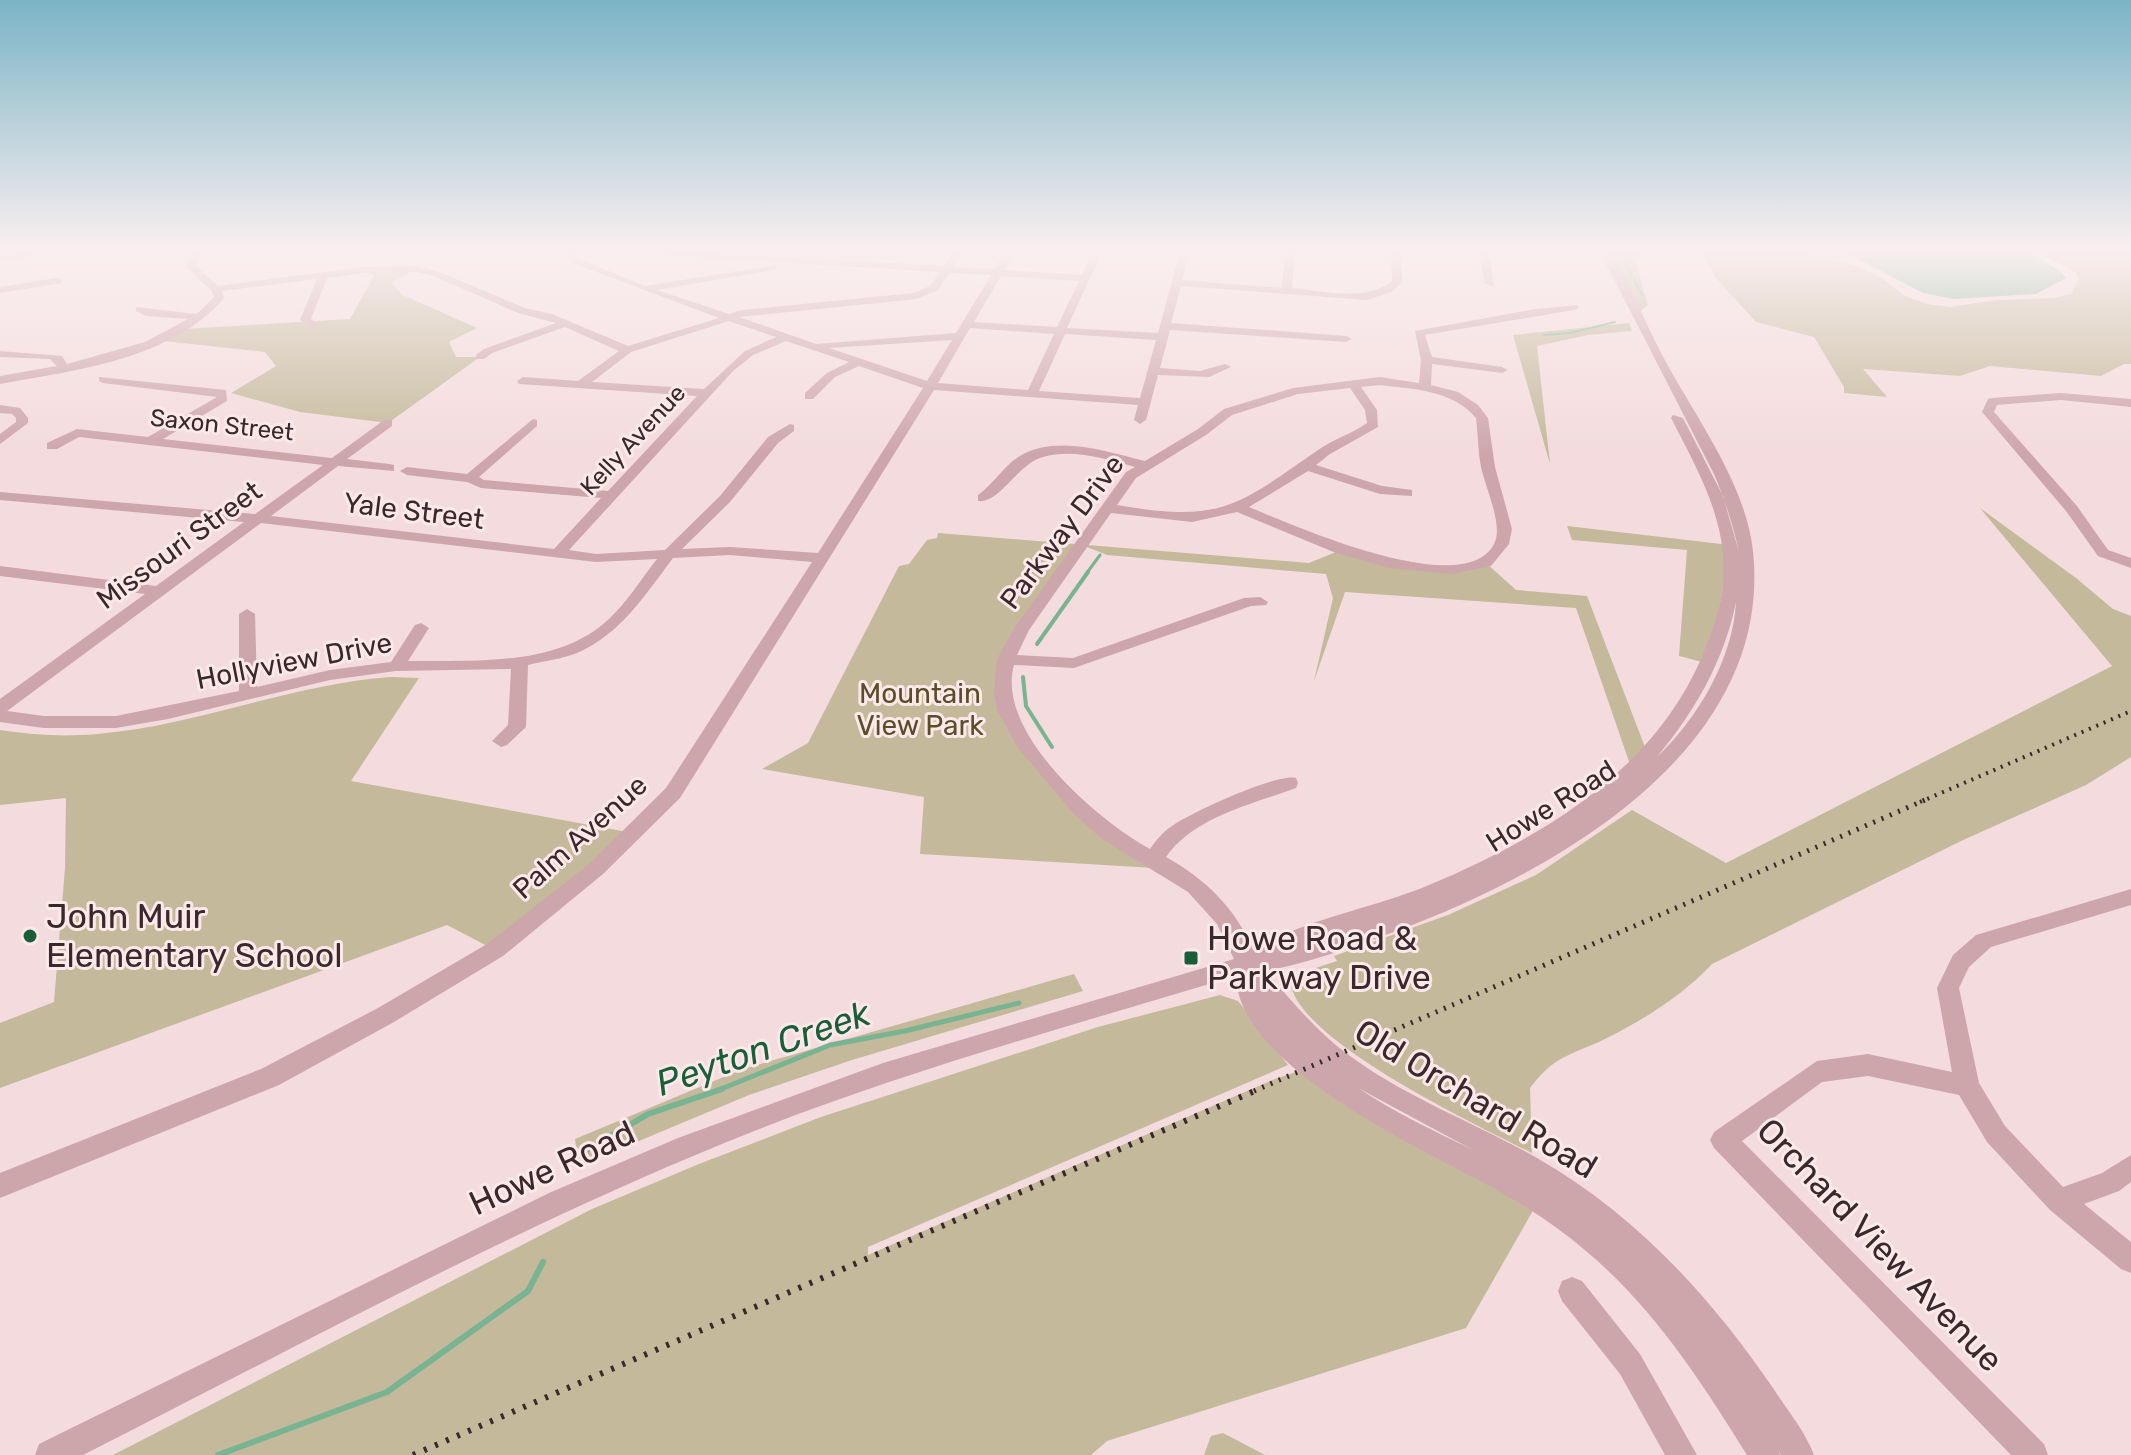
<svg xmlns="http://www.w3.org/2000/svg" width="2131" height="1455" viewBox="0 0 2131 1455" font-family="Rubik,sans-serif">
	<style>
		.green { fill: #c4b99a }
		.water { fill: #78b492 }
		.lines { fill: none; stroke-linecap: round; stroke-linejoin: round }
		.stream-far4 { stroke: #78b492; stroke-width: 2 }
		.stream-far3 { stroke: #78b492; stroke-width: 3 }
		.stream-far2 { stroke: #78b492; stroke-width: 4 }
		.stream-far1 { stroke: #78b492; stroke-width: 5 }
		.stream { stroke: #78b492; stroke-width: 6 }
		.minor { fill: #cda6ac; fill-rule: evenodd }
		.rail-far2 { stroke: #39282c; stroke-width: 4; stroke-dasharray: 2 6; stroke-linecap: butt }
		.rail-far1 { stroke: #39282c; stroke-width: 5; stroke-dasharray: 2 7; stroke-linecap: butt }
		.rail { stroke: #39282c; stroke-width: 6; stroke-dasharray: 3 9; stroke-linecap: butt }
		.poi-dot { fill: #195e39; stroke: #fbe8e9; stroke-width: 3 }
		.labels { text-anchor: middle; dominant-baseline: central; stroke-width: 6; stroke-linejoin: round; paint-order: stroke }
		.far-street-label { font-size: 24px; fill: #39282c; stroke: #fbe8e9 }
		.street-label { font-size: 28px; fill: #39282c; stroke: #fbe8e9 }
		.park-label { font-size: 28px; fill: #594e29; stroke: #fbe8e9 }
		.near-poi-label { font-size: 34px; fill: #39282c; stroke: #fbe8e9; text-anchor: start }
		.near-street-label { font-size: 34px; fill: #39282c; stroke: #fbe8e9 }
		.near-water-label { font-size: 36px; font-style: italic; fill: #195e39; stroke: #fbe8e9 }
	</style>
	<rect width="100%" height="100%" fill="#f4dbdd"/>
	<path class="green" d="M1605 252H1639L1636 263 1648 305 1638 313Z
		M1700 252H1801L1857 266 1880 277 1905 296 1928 304 1950 307 1996 300 2054 298 2071 294 2079 279 2075 272 2039 252H2131V364H2124L2101 376 1990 366 1960 376 1863 369 1887 397 1844 393V387L1814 337 1756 322 1717 279Z
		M415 269 391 283 403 295 477 328 449 342 456 357H480L388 423 300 412 231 393 276 366 265 352 155 340 183 329 350 319 374 276 365 270Z
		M1629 323 1632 331 1588 335 1537 346 1550 464 1513 335Z
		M1980 508 2076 578 2113 609 2131 616V757L2086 785 1961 841 1712 964C1684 994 1648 1017 1611 1036 1575 1055 1557 1052 1530 1088L1532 1153C1481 1127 1295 1040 1290 981L1297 974 1337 961 1334 956 1448 915 1536 875 1632 810 1726 863 2112 666Z
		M1567 526 1730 545 1710 664 1679 656 1687 550 1572 540Z
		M938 533 1309 563 1341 550 1452 569 1486 563 1516 590 1587 596 1648 755 1633 773 1576 608 1345 592 1314 681 1333 598 1326 574 1107 555 1082 545 1007 654 1016 735 1084 813 1171 869 920 854 924 797 762 769 808 743 899 566 909 564 927 540 937 538Z
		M391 677 419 678 351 781 633 833 495 950 447 925 0 1088V1023L54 1002 65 868 66 798 0 805V730C33 735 64 737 97 734 197 726 291 684 391 677Z
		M1074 974 1083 991 852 1060 749 1095 579 1166 575 1139 743 1069Z
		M1220 995 1238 1001 1288 1065 868 1247V1255L1275 1079 1311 1067 1539 1200 1466 1328 1107 1441 1091 1455H113L592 1209 699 1164 821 1117 1098 1027Z
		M1223 1433 1265 1455H1204L1211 1436Z"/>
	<path class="water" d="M1833 252H2029L2060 271 2066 278 2036 294 1954 299 1923 293 1852 256Z"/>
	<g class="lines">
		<path class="stream-far4" d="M1632 252 1626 263 1642 295
			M1544 335 1570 333 1615 322"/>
		<path class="stream-far3" d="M1086 574 1100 555"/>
		<path class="stream-far2" d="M1037 644 1088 572
			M1023 677 1026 706 1052 747"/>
		<path class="stream-far1" d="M716 1091 830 1045 905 1031 1019 1003"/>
		<path class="stream" d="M580 1154 648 1114 722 1089
			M218 1455 387 1392 528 1291 543 1262"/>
		<path class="minor" d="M28 252H50L0 262V256Z
			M192 252H202L196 266 218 286 365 267 415 266 437 271 525 308 552 314 628 346 719 318 570 262 564 252H574L577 258 645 286 776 265V269L773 270 657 290 729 314 741 310 914 293 930 286 940 272 659 255 654 252H701L944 266 953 252H963L953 267 995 269 1005 252H1015L1004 270 1082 275 1092 252H1102L1067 328 1158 333 1180 252H1190L1182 280 1282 288 1285 252H1295L1292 288C1324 291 1365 302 1392 281L1391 252H1401L1402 282 1391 292 1367 300 1181 286 1171 323 1346 336 1352 339 1346 342 1170 330 1160 368 1200 371 1225 364 1231 367 1209 377 1158 375 1146 420 1140 424 1134 420 1138 405 934 390 680 798 603 874 503 956 394 1022 279 1085 0 1198V1173L261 1069 378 1008 487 944 589 864 666 788 812 562 730 555 673 558C645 595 621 634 577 653 562 659 544 661 528 665L526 727 507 745 501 747 492 741 508 725 511 669 396 671 330 680 168 719 116 728H44L0 722V699L145 594 0 576V566L156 586 244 522 0 500V492L255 514 323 465 79 437 57 449H47V443L77 429 148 437 217 397 103 383 99 381V377L226 390 227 401 163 439 332 458 384 420H392V426L347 459 389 464 394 465V471L338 466 271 516 554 549 601 498 481 488 467 482 407 475 400 471 407 467 467 474 533 419 537 420V426L479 477 484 480 608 491 697 396 519 384 517 381 523 377 578 381 619 351 565 327 492 353 484 359H476V355L484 349 556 323 518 313 431 275 415 272 365 273 327 278 311 319 318 325 313 328 300 320 317 279 222 291 224 298C171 360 75 370 0 384V376L57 366 50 359 0 357V351L62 356 67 364 145 342 188 319 146 316 136 311V307L197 314 214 297 211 290 186 267ZM949 273 991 275 956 333 816 344 739 317 916 299 938 290ZM1001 276 1079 281 1057 327 974 322ZM729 321 776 337 745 351 704 389 592 382 631 352ZM970 328 1054 334 1028 390 938 383ZM1065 334 1156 340 1140 398 1039 391ZM952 340 927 381 829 348ZM786 341 849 362 827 373 805 393V399H813L835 377 859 366 923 388 818 553 730 547 682 549 730 502 778 443 794 431V425L790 424 768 437 720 496 665 550 596 554 569 550 733 371 753 355ZM261 523 596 562 657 559C642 578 628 601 610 618 558 668 474 660 408 661L429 628 421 623 415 625 391 662 330 670 257 687 255 614 247 609 239 614V691L116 716H44L7 711Z
			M1479 252H1489L1494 286 1485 284Z
			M1600 252H1610C1628 282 1641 312 1656 343 1688 408 1745 478 1753 551 1774 749 1556 871 1399 930 1356 946 1312 962 1266 971 1291 1000 1315 1030 1346 1053 1404 1097 1474 1122 1537 1158 1635 1214 1710 1296 1773 1388 1787 1410 1805 1431 1814 1455H1781L1779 1452 1780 1455H1747C1701 1381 1653 1307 1586 1251 1558 1227 1527 1207 1495 1189 1427 1151 1237 1067 1236 976 1064 1028 889 1075 722 1144 504 1233 293 1349 83 1455H35L39 1444 549 1193 678 1138 883 1063 1234 959 1217 924 1188 892 1102 839 1073 813 1018 748 997 710 994 693 997 659 1015 627 1126 472 1135 467C1107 459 1072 448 1043 457 1018 463 1000 504 978 501V495C994 484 1003 466 1020 456 1057 434 1107 452 1145 461L1198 429 1224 409 1293 388 1380 377 1419 383 1421 360 1415 331 1535 309 1578 305V309L1574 310 1425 335 1432 357 1502 367 1508 370 1502 373 1432 364 1431 385 1458 392 1478 405 1488 418 1495 467 1512 529 1509 544 1491 566 1452 574 1390 568 1336 553 1237 512 1192 522 1111 513 1029 630 1017 655 1073 658 1244 598 1260 597 1268 602 1266 605 1251 606 1074 668 1014 665C995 732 1097 820 1150 849 1156 840 1163 832 1172 826 1190 813 1277 773 1296 778L1298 783 1296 788C1253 804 1194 817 1166 857 1205 879 1235 907 1253 950 1307 918 1372 909 1429 885 1544 837 1659 768 1706 647 1718 617 1727 585 1723 553 1718 504 1693 461 1671 418L1673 415 1683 418 1723 496 1739 552C1733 525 1725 500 1714 474ZM1380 385C1413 389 1453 390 1476 418 1478 434 1478 451 1481 467 1485 487 1504 526 1494 544 1464 602 1293 525 1249 507L1308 471 1380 494 1412 496V490L1382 486 1316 465 1330 454 1378 427 1377 410 1361 387ZM1350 388 1365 410 1367 423C1352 434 1333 439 1318 450 1236 507 1220 523 1117 505L1136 478 1206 435 1232 415 1298 394ZM1736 602C1733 659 1698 718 1657 757 1695 711 1724 661 1736 602ZM1358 1088 1473 1150C1434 1131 1394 1112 1358 1088Z
			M57 278 61 279V283L0 293V287Z
			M2061 393 2131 399V407L2061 400 1997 405 1994 412 2077 506 2108 550 2131 558V568L2098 556 2066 511 1982 412 1988 399 1992 398Z
			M0 405 20 408 28 418V423L0 444V434L16 422V418L12 414 0 413Z
			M2131 889V905L1991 947 1969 967 1959 988 1979 1083 2005 1126 2063 1187 2102 1173 2131 1155V1182L2119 1191 2084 1204 2131 1242V1273L2121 1269 2050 1210 1987 1142 1959 1095 1868 1076 1822 1082 1742 1141 2044 1444 2048 1455H2011L1714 1148 1710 1140 1714 1132 1817 1061 1868 1054 1952 1072 1937 988 1953 955 1976 935Z
			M1572 1277 1582 1281 1640 1354 1697 1455H1665L1620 1374 1562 1301 1558 1291 1562 1281Z"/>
		<path class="rail-far2" d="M1920 802 2131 711"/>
		<path class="rail-far1" d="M1254 1091 1925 800"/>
		<path class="rail" d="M413 1455 1259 1089"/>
	</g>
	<linearGradient id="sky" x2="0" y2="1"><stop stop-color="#7bb4c6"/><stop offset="0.55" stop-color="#faeff0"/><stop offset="1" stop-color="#faeff0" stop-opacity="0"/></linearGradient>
	<rect width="2131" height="455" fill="url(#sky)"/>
	<g class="poi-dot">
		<circle cx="30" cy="936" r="8"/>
		<rect x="1183" y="950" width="16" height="16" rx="4"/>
	</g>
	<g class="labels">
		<g class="far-street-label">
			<text transform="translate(222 425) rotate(6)">Saxon Street</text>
			<text transform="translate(633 440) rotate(-47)">Kelly Avenue</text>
		</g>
		<g class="street-label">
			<text transform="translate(414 511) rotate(7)">Yale Street</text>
			<text transform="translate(1062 532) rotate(-53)">Parkway Drive</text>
			<text transform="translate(179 545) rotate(-36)">Missouri Street</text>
			<text transform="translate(294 661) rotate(-11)">Hollyview Drive</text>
			<text transform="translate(1551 806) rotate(-32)">Howe Road</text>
			<text transform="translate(580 837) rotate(-42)">Palm Avenue</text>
		</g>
		<g class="park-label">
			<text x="920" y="693">Mountain<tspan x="920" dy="32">View Park</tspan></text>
		</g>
		<g class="near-poi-label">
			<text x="46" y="916">John Muir<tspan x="46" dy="39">Elementary School</tspan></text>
			<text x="1207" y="938">Howe Road &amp;<tspan x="1207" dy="39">Parkway Drive</tspan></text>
		</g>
		<g class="near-street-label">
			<text transform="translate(1476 1099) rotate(31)">Old Orchard Road</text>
			<text transform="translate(552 1168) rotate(-25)">Howe Road</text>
			<text transform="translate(1880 1245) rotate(46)">Orchard View Avenue</text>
		</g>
		<g class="near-water-label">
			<text transform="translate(763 1048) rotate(-19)">Peyton Creek</text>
		</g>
	</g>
</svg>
